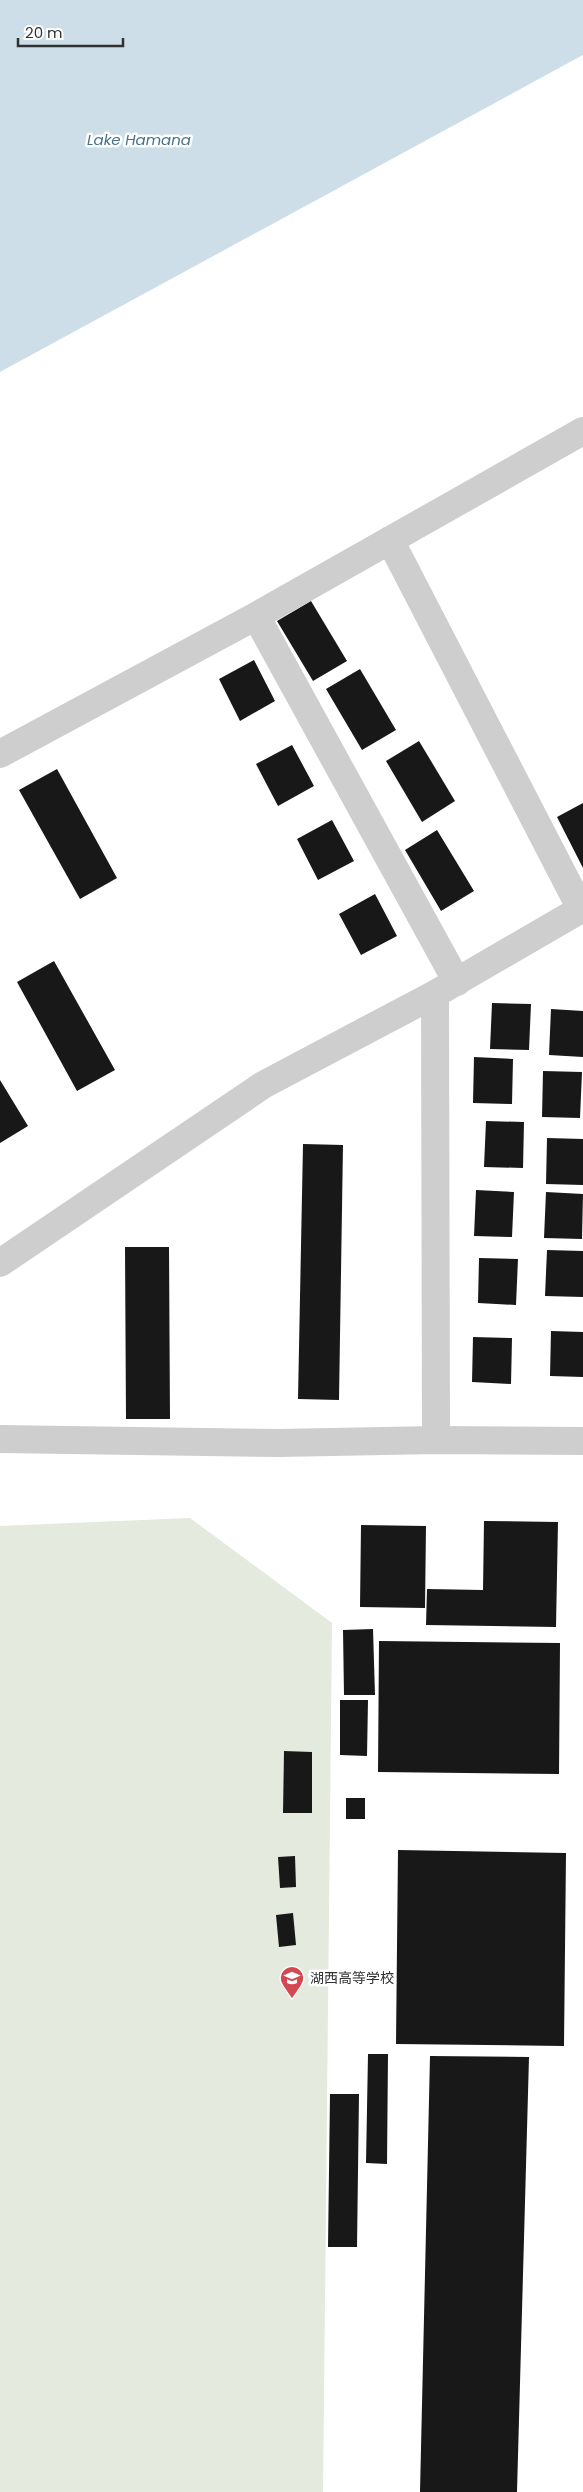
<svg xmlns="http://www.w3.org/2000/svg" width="583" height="2492" viewBox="0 0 583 2492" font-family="Poppins,'Noto Sans JP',sans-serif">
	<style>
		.green { fill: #e4eade }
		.water { fill: #cddee8 }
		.building { fill: #181818 }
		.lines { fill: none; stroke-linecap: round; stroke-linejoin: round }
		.minor { stroke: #cecece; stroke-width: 28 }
		.tertiary { stroke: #cecece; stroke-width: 28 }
		.labels { text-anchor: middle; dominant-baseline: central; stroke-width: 5; stroke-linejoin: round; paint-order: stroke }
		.poi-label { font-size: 14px; fill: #313131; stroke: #fff; text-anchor: start }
		.water-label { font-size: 15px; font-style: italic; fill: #46718d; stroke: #fff }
	</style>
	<rect width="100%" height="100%" fill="#fff"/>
	<path class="green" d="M190 1518 332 1623 323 2492H0V1526Z"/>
	<path class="water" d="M0 0H583V55L0 372Z"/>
	<path class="building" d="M311 601 347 661 313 681 277 621Z
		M254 660 275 701 240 721 219 679Z
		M360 669 396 730 362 750 326 689Z
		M419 741 455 801 422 822 386 761Z
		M292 745 314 786 278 806 256 764Z
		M57 769 117 878 80 899 19 790Z
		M583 803V868L557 817Z
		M332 820 354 861 318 880 297 839Z
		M437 830 474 891 441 911 405 850Z
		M375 894 397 936 361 955 339 914Z
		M54 961 115 1070 77 1091 17 982Z
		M492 1003 531 1004 529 1050 490 1049Z
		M551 1009 583 1011V1057L549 1055Z
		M474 1057 513 1059 512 1104 473 1103Z
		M543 1071 582 1072 580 1118 542 1117Z
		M0 1080 28 1126 0 1143Z
		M486 1121 524 1122 523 1168 484 1167Z
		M547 1138 583 1139V1185L546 1184Z
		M303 1144 343 1145 339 1400 298 1399Z
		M476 1190 514 1192 512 1237 474 1236Z
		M546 1192 583 1194 582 1239 544 1238Z
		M125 1247H169L170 1419H126Z
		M547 1250 583 1251V1297L545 1296Z
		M479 1258 518 1259 516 1305 478 1303Z
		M551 1331 583 1332V1377L550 1376Z
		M473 1337 512 1338 511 1384 472 1382Z
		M484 1521 558 1522 556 1627 426 1625 427 1589 483 1590Z
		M361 1525 426 1526 425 1608 360 1607Z
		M373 1629 375 1695H344L343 1630Z
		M379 1641 560 1643 559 1774 378 1772Z
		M340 1700H368L367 1756 340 1755Z
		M284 1751 312 1752V1813H283Z
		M346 1798H365V1819H346Z
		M398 1850 566 1853 564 2046 396 2044Z
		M295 1856 296 1887 280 1888 278 1857Z
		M293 1913 296 1945 279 1947 276 1915Z
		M368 2054H388L387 2164 366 2163Z
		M430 2056 529 2057 517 2492H420Z
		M330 2094H359L357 2247H328Z"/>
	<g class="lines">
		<path class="minor" d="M390 540 581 909
			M256 616 457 982
			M0 754 256 616 583 431
			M0 1439 279 1443 436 1440 583 1441"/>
		<path class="tertiary" d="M435 994 436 1440
			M0 1263 263 1085 435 994 583 908"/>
	</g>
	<defs>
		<g id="school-pin" transform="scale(1.25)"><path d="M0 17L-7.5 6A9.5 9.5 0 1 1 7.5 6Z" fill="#d54751" stroke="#fff"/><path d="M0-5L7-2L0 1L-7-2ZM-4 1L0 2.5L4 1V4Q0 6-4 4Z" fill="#fff"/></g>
	</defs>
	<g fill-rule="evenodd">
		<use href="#school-pin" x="292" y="1978"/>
	</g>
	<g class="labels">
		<g class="poi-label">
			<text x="310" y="1978">湖西高等学校</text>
		</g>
		<g class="water-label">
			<text x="139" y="139">Lake Hamana</text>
		</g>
	</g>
	<path d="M18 38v8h105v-8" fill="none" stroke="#313131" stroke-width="2.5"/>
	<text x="25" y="38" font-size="15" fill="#313131" stroke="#ffffff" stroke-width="4" paint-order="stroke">20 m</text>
</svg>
